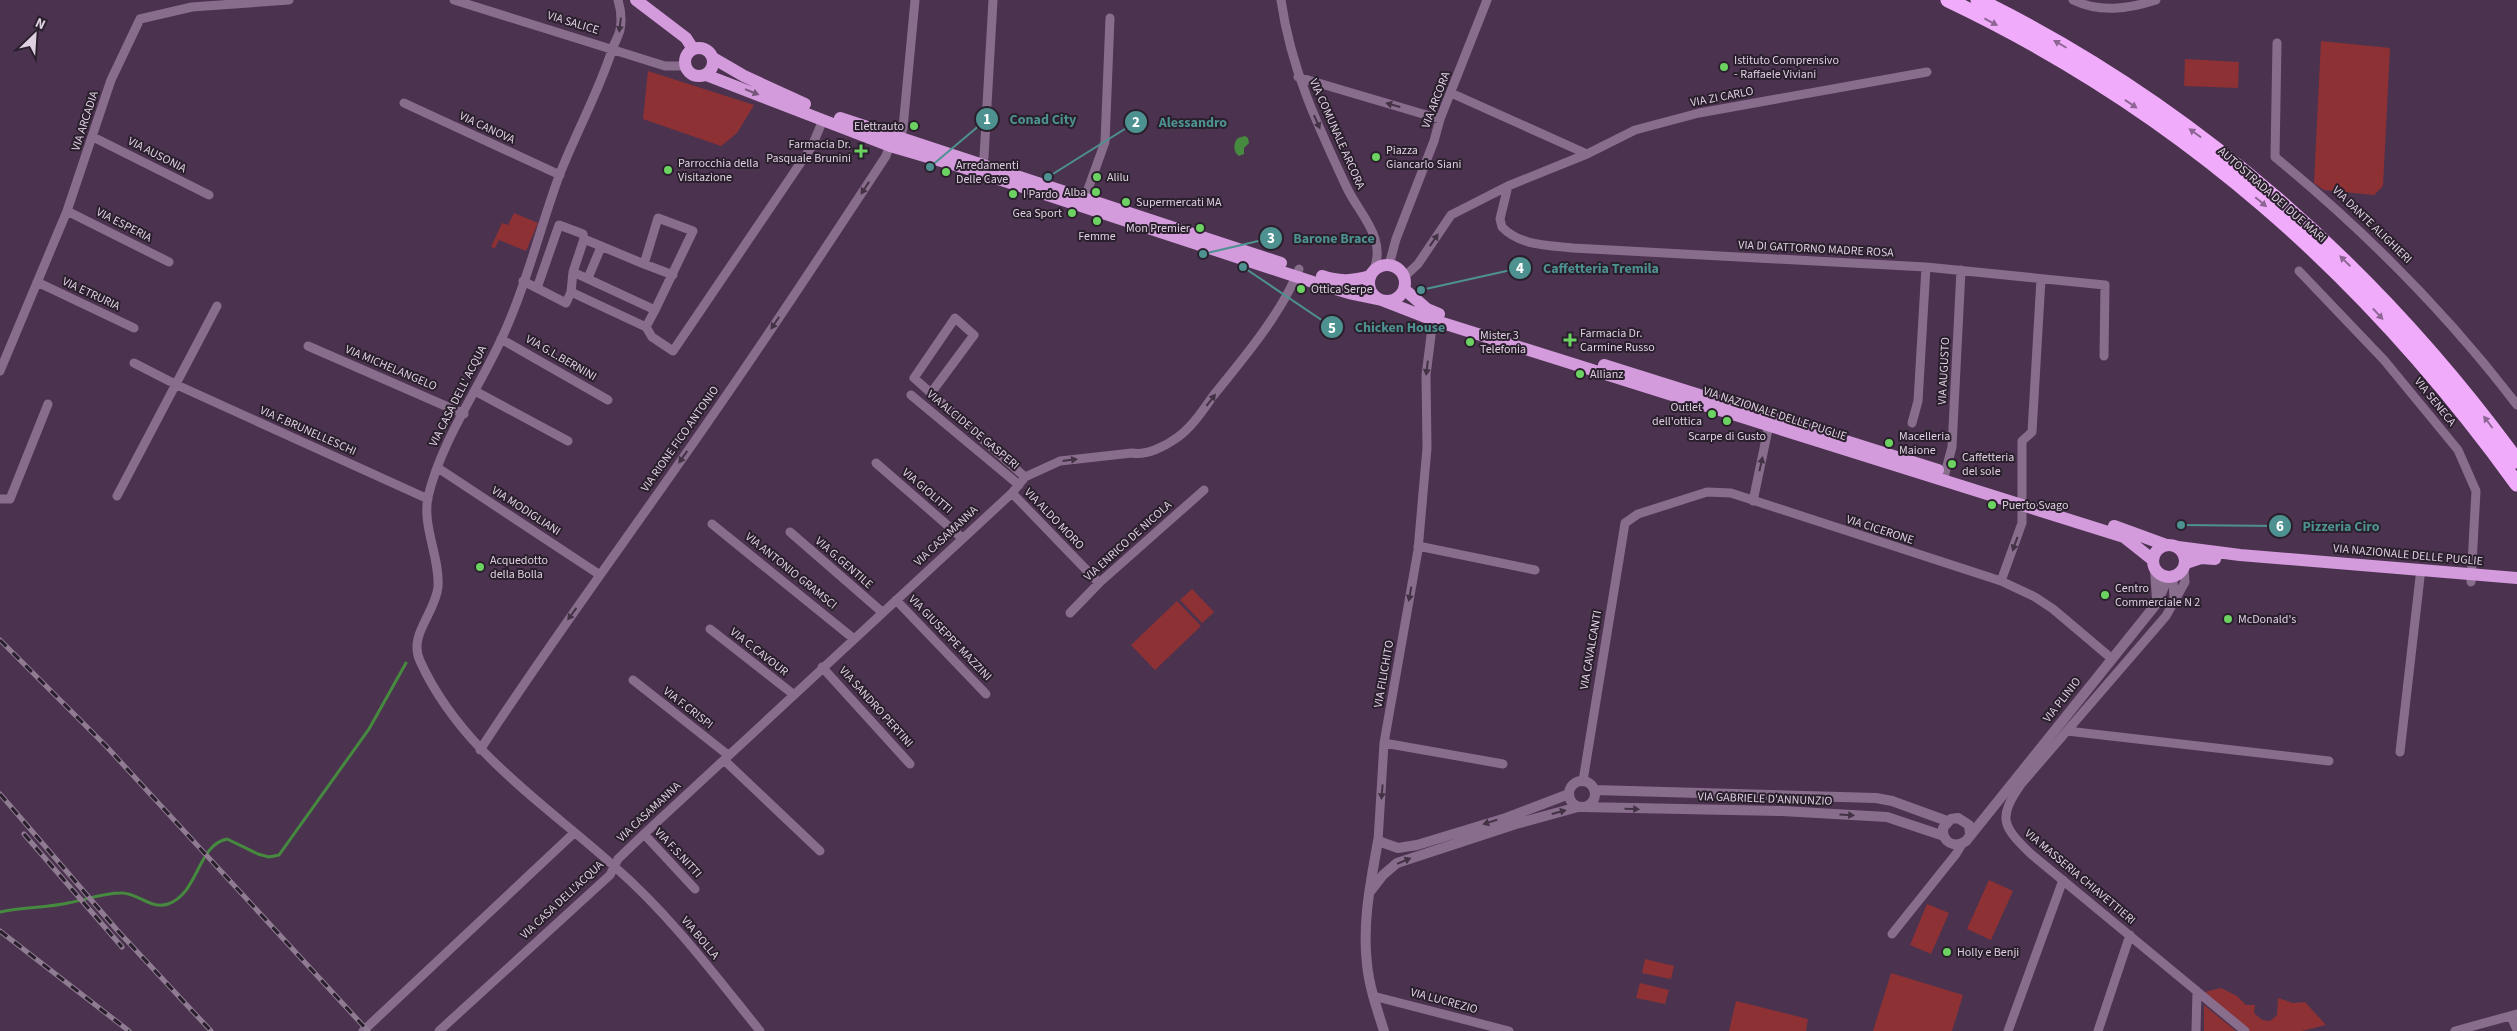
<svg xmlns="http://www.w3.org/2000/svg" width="2517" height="1031" viewBox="0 0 2517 1031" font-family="'Source Sans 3',sans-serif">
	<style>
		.green { fill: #8d3134 }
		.water { fill: #468a3f }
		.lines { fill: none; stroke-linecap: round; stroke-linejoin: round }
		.stream { stroke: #468a3f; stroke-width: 3 }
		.minor { stroke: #896d8d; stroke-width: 9 }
		.tertiary { stroke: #896d8d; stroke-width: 10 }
		.primary { stroke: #d39adc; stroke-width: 12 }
		.motorway { stroke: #f0acfb; stroke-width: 15 }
		.rail-casing { stroke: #8f7b92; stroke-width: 5 }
		.rail { stroke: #2a1f2c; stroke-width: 3; stroke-dasharray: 9; stroke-linecap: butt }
		.oneway { fill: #8d6694 }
		.oneway2 { fill: #423244 }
		.oneway3 { fill: #76567b }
		.poi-dot { fill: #6cd362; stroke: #2a1f2c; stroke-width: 2 }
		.labels { text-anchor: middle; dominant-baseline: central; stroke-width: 4; stroke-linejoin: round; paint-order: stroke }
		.street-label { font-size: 12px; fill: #dfd0e1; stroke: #2a1f2c }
		.poi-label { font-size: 12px; fill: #dfd0e1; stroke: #2a1f2c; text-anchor: start }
		.leader { fill: none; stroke: #4d9190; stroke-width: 2 }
		.callout-dot { fill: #4d9190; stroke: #2a1f2c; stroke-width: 2 }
		.mark-label { font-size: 15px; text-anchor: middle; font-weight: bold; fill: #fff }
		.callout-label { font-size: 14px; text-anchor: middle; font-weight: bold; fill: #4d9190; stroke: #2a1f2c; stroke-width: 4; stroke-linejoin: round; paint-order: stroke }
	</style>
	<rect width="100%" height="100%" fill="#4b334f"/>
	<path class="green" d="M2321 41 2390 48 2383 186 2374 195 2324 190 2314 183Z
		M2185 59 2239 62 2238 88 2184 86Z
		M648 71 754 105 737 133 721 146 643 119Z
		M514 213 538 223 526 251 499 240 495 248 491 247 502 223 508 225Z
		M1192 589 1214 612 1202 623 1180 600Z
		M1177 601 1201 626 1155 670 1131 645Z
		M1989 880 2013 891 1991 940 1967 929Z
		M1927 904 1949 913 1931 954 1910 945Z
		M1645 959 1674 966 1671 979 1642 973Z
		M1891 973 1963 995 1952 1031H1873Z
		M1640 983 1669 990 1665 1004 1636 998Z
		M2221 988 2237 996 2246 1005H2255L2254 1013 2262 1020 2270 1021 2277 1015 2278 998 2293 1003 2305 1002 2326 1025 2302 1031H2248L2205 992Z
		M1736 1001 1808 1019 1806 1031H1729Z
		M2204 1005 2236 1031H2204Z"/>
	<path class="water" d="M1245 136 1248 138 1249 143 1244 148V154L1239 156C1233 152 1233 143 1238 138Z"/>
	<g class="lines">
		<path class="stream" d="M0 912C23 907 46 908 68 903 85 900 103 893 121 893 137 892 150 910 168 904 199 893 197 845 227 839L258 854 269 857 279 855 369 729 406 663"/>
		<path class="minor" d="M454 0 665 66H685
			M618 0C621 10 622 20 620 30 618 38 613 45 611 53 597 95 575 135 559 176 539 231 525 290 500 342 476 393 441 442 428 497 422 527 440 557 438 587 435 614 408 635 420 661 461 751 544 803 615 867 670 915 714 974 760 1031
			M1281 0C1291 69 1317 124 1346 186 1354 204 1370 221 1375 239 1379 252 1377 261 1373 273
			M2073 0C2100 13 2128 9 2156 0
			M2277 43 2275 157C2365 231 2446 312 2517 405
			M1298 77 1440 119
			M1451 93 1587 154
			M404 103 560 175
			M93 137 209 195
			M899 143 903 128 915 0
			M981 169 984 157 993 0
			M1508 186 1500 219 1502 227C1520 246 1548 245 1573 248L1926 267 2105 285 2104 356
			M1083 203 1105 142 1110 18
			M67 211 169 262
			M1389 265 1396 239 1434 141 1440 119 1487 0
			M2299 271 2384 360 2458 450 2476 491 2471 582
			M573 272 584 239 644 264
			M1404 277 1418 264 1451 215 1508 186 1587 154 1635 130 1699 113 1927 72
			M588 278 601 247
			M523 281 566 303 571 292 573 272 655 310 646 327 652 337 673 351 812 146 823 120
			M37 282 134 328
			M537 288 559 225 583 234 584 239
			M571 292 646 327
			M655 310 693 231 658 218 644 264 673 275
			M501 339 608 400
			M308 346 464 414
			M134 363 177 385 428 499
			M0 371 67 211 111 80 140 19 192 7 289 0
			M475 391 568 441
			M931 393 974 335 955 318 914 378 1025 477
			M911 395 1019 485
			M1912 423 1918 401 1926 267
			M876 463 962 538
			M438 468 600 575
			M1943 481 1952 447 1961 270
			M1012 493 1099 583
			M117 496 217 306
			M0 499H10L48 404
			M1753 501 1770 420
			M712 524 854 639
			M790 532 882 612
			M1418 546 1535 570
			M2184 568 2185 582 2166 616 2022 783C1997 818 2002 826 2031 854L2245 1031
			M2173 577 2174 601
			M2001 581 2022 523V441L2032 432 2041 279
			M896 600 986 694
			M1070 613 1099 583 1204 490
			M710 629 793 694
			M822 667 910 764
			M633 680 728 755
			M2067 731 2329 761
			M1384 743 1503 764
			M480 750C554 636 635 528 712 416 772 330 829 243 886 156L891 142
			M2400 752 2420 577
			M724 760 820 851
			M1583 781 1625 523 1638 514 1707 492 1731 493 2001 581 2035 597 2053 609 2111 658
			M644 834 695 889
			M1378 841 1384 743 1418 550 1427 448 1426 375 1433 320
			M1892 934 1956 854 1962 844
			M1373 996 1509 1031
			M2511 1016 2517 1030
			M363 1031 574 833
			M439 1031 610 875 618 859 644 834 1012 493 1025 477 1060 461 1132 453C1146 456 1166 446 1178 437 1192 427 1203 410 1213 396 1243 359 1282 313 1299 269
			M2008 1031 2063 880
			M2098 1031 2130 935
			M2196 1031 2197 991
			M2455 1031 2517 1014"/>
		<path class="tertiary" d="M2155 569 2157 600
			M1569 794a13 13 0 1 1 26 0a13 13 0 1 1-26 0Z
			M1594 790 1876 798 1892 801 1947 821
			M1583 807 1782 811 1887 817 1944 836
			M1970 834 1969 825 1958 818 1951 819 1943 828C1942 842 1954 849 1966 841L2157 603 2168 577
			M1369 893 1383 875 1397 863 1516 824 1578 807
			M1384 1031C1377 1009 1369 986 1367 964 1362 922 1371 881 1378 841L1398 848 1417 845 1506 818 1569 794"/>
		<path class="primary" d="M636 0 686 38 693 49
			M685 62a14 14 0 1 1 28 0a14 14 0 1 1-28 0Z
			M713 58 744 76 805 104
			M706 75 890 146 962 167 1322 285 1349 293 1378 299
			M840 118 1281 263
			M1369 283a18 18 0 1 1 36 0a18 18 0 1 1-36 0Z
			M1322 276C1339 282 1353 281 1370 276
			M1404 289 1427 309 1439 314
			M1384 301 1433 320 2124 537 2153 560
			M1604 365 1938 470
			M2114 526 2166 545
			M2153 561a16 16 0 1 1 32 0a16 16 0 1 1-32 0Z
			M2178 547 2240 555 2517 578
			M2186 563 2201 558 2215 559"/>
		<path class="motorway" d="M1948 0C2182 111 2366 275 2517 484
			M1978 0C2193 105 2377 269 2517 461"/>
		<g class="rail-casing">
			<path id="rail" d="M0 640 106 746 368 1031
				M0 794 117 930 211 1031
				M24 834 122 947
				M0 931 129 1031"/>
		</g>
		<use href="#rail" class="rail"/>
	</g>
	<defs><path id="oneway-solid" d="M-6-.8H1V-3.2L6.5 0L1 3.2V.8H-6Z" transform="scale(1.25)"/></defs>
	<g class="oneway">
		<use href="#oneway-solid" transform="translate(1991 22) rotate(28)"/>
		<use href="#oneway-solid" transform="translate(2060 44) rotate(-150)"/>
		<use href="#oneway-solid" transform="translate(2131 104) rotate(34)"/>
		<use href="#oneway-solid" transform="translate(2195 133) rotate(-144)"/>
		<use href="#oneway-solid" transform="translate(2261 202) rotate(40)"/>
		<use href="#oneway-solid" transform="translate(2345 261) rotate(-135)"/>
		<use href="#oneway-solid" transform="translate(2378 314) rotate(47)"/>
		<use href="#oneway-solid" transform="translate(2488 422) rotate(-127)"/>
	</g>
	<g class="oneway2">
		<use href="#oneway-solid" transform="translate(620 25) rotate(97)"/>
		<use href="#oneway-solid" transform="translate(1393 105) rotate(-164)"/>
		<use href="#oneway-solid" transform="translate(1317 122) rotate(66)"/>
		<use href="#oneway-solid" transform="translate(865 188) rotate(123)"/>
		<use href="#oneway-solid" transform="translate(1434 240) rotate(-55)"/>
		<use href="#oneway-solid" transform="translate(775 323) rotate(124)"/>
		<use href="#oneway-solid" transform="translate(1427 368) rotate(97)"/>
		<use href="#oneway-solid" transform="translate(1211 400) rotate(-52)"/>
		<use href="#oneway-solid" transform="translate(683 457) rotate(125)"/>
		<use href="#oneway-solid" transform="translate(1070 460) rotate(-7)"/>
		<use href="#oneway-solid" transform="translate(1761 464) rotate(-77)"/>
		<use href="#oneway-solid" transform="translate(2015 544) rotate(110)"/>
		<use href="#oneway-solid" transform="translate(1410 594) rotate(100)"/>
		<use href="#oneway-solid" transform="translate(572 614) rotate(126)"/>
		<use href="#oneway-solid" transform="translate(1382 792) rotate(95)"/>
		<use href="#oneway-solid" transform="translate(1632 809) rotate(1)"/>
		<use href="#oneway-solid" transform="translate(1559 812) rotate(-15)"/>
		<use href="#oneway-solid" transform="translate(1847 815) rotate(3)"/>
		<use href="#oneway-solid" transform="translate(1490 822) rotate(163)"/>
		<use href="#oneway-solid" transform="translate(1404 861) rotate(-23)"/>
	</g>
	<use class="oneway3" href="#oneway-solid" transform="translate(752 92) rotate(22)"/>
	<g class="poi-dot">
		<circle cx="1724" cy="67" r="5"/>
		<circle cx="914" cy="126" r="5"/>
		<path d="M858.5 143.5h5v5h5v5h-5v5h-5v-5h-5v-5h5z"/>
		<circle cx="1376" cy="157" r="5"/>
		<circle cx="668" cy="170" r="5"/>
		<circle cx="946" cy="172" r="5"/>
		<circle cx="1097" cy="177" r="5"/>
		<circle cx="1096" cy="192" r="5"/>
		<circle cx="1013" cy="194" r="5"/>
		<circle cx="1126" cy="202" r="5"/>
		<circle cx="1072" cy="213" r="5"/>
		<circle cx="1097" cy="221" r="5"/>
		<circle cx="1200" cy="228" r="5"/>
		<circle cx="1301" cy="289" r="5"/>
		<path d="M1567.5 332.5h5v5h5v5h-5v5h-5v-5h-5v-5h5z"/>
		<circle cx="1470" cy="342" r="5"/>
		<circle cx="1580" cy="374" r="5"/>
		<circle cx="1712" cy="414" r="5"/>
		<circle cx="1727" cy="421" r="5"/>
		<circle cx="1889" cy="443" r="5"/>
		<circle cx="1952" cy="464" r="5"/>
		<circle cx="1992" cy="505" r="5"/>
		<circle cx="480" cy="567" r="5"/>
		<circle cx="2105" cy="595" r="5"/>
		<circle cx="2228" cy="619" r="5"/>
		<circle cx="1947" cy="952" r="5"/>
	</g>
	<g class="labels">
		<g class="street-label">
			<text transform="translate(573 23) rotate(17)">VIA SALICE</text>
			<text transform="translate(1722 97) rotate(-11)">VIA ZI CARLO</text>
			<text transform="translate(1436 100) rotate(-69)">VIA ARCORA</text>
			<text transform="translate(85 121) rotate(-72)">VIA ARCADIA</text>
			<text transform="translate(487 128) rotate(25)">VIA CANOVA</text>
			<text transform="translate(1337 134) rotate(66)">VIA COMUNALE ARCORA</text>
			<text transform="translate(157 155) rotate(27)">VIA AUSONIA</text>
			<text transform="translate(2272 195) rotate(41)">AUTOSTRADA DEI DUE MARI</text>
			<text transform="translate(124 225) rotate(27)">VIA ESPERIA</text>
			<text transform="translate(2372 225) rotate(44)">VIA DANTE ALIGHIERI</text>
			<text transform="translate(1816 249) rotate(3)">VIA DI GATTORNO MADRE ROSA</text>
			<text transform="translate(91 294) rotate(25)">VIA ETRURIA</text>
			<text transform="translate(561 358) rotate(30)">VIA G.L.BERNINI</text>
			<text transform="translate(391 368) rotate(23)">VIA MICHELANGELO</text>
			<text transform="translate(1944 371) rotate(-87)">VIA AUGUSTO</text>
			<text transform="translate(458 396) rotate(-63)">VIA CASA DELL' ACQUA</text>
			<text transform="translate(2435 402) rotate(51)">VIA SENECA</text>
			<text transform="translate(1775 414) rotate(18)">VIA NAZIONALE DELLE PUGLIE</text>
			<text transform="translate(973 430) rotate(40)">VIA ALCIDE DE GASPERI</text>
			<text transform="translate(308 431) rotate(24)">VIA F.BRUNELLESCHI</text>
			<text transform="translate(680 439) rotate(-55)">VIA RIONE FICO ANTONIO</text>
			<text transform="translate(927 491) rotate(41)">VIA GIOLITTI</text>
			<text transform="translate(526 511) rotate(33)">VIA MODIGLIANI</text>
			<text transform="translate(1054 519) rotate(46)">VIA ALDO MORO</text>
			<text transform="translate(1880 530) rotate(18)">VIA CICERONE</text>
			<text transform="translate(946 536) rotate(-43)">VIA CASAMANNA</text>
			<text transform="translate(1128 541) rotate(-42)">VIA ENRICO DE NICOLA</text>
			<text transform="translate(2408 555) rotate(5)">VIA NAZIONALE DELLE PUGLIE</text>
			<text transform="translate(844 563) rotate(41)">VIA G.GENTILE</text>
			<text transform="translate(791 571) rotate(39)">VIA ANTONIO GRAMSCI</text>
			<text transform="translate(950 638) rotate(46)">VIA GIUSEPPE MAZZINI</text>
			<text transform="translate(1591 650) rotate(-80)">VIA CAVALCANTI</text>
			<text transform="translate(759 652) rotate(38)">VIA C.CAVOUR</text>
			<text transform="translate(1384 674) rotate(-80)">VIA FILICHITO</text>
			<text transform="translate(2062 700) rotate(-52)">VIA PLINIO</text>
			<text transform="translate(876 707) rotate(48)">VIA SANDRO PERTINI</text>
			<text transform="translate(688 708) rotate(38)">VIA F.CRISPI</text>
			<text transform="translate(1765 799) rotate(2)">VIA GABRIELE D'ANNUNZIO</text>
			<text transform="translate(649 812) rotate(-43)">VIA CASAMANNA</text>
			<text transform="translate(678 853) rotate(47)">VIA F.S.NITTI</text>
			<text transform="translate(2080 877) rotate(40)">VIA MASSERIA CHIAVETTIERI</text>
			<text transform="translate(562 900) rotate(-43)">VIA CASA DELL'ACQUA</text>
			<text transform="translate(700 938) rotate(50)">VIA BOLLA</text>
			<text transform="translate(1444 1001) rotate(15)">VIA LUCREZIO</text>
		</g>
		<g class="poi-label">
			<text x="1734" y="60">Istituto Comprensivo<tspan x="1734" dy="14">- Raffaele Viviani</tspan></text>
			<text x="904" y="126" text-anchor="end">Elettrauto</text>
			<text x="851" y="144" text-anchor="end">Farmacia Dr.<tspan x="851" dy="14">Pasquale Brunini</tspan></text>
			<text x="1386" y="150">Piazza<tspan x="1386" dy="14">Giancarlo Siani</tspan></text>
			<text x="678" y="163">Parrocchia della<tspan x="678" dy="14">Visitazione</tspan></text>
			<text x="956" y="165">Arredamenti<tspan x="956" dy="14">Delle Cave</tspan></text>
			<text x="1107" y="177">Alilu</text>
			<text x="1086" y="192" text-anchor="end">Alba</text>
			<text x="1023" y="194">I Pardo</text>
			<text x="1136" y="202">Supermercati MA</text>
			<text x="1062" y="213" text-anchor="end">Gea Sport</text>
			<text x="1190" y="228" text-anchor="end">Mon Premier</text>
			<text x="1097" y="236" text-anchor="middle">Femme</text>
			<text x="1311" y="289">Ottica Serpe</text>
			<text x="1580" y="333">Farmacia Dr.<tspan x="1580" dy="14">Carmine Russo</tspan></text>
			<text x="1480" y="335">Mister 3<tspan x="1480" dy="14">Telefonia</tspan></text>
			<text x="1590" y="374">Allianz</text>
			<text x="1702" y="407" text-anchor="end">Outlet<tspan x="1702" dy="14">dell'ottica</tspan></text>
			<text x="1727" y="436" text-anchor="middle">Scarpe di Gusto</text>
			<text x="1899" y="436">Macelleria<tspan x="1899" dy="14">Maione</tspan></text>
			<text x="1962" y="457">Caffetteria<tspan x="1962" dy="14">del sole</tspan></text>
			<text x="2002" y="505">Puerto Svago</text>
			<text x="490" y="560">Acquedotto<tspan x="490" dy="14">della Bolla</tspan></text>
			<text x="2115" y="588">Centro<tspan x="2115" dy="14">Commerciale N 2</tspan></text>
			<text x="2238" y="619">McDonald's</text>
			<text x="1957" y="952">Holly e Benji</text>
		</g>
	</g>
	<path class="leader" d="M930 167L987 119M1048 177L1136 122M1203 254L1271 238M1421 290L1520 268M1243 267L1332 327M2181 525L2280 526"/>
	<g class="callout-dot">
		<circle cx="930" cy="167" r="5"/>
		<circle cx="1048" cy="177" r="5"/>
		<circle cx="1203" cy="254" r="5"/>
		<circle cx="1421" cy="290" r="5"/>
		<circle cx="1243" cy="267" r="5"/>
		<circle cx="2181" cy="525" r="5"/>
		<circle cx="987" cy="119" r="12"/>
		<circle cx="1136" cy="122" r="12"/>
		<circle cx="1271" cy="238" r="12"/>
		<circle cx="1520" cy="268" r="12"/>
		<circle cx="1332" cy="327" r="12"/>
		<circle cx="2280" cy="526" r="12"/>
	</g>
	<g class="mark-label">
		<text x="987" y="124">1</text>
		<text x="1136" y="127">2</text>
		<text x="1271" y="243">3</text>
		<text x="1520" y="273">4</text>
		<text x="1332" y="333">5</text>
		<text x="2280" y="531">6</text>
	</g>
	<g class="callout-label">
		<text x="1043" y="124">Conad City</text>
		<text x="1193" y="127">Alessandro</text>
		<text x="1334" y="243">Barone Brace</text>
		<text x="1601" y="273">Caffetteria Tremila</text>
		<text x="1400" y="332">Chicken House</text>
		<text x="2341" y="531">Pizzeria Ciro</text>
	</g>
	<g transform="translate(35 35) rotate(25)" stroke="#2a1f2c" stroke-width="4" paint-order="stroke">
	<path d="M0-4L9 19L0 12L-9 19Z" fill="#dfd0e1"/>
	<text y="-8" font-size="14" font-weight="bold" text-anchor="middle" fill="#dfd0e1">N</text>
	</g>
</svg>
